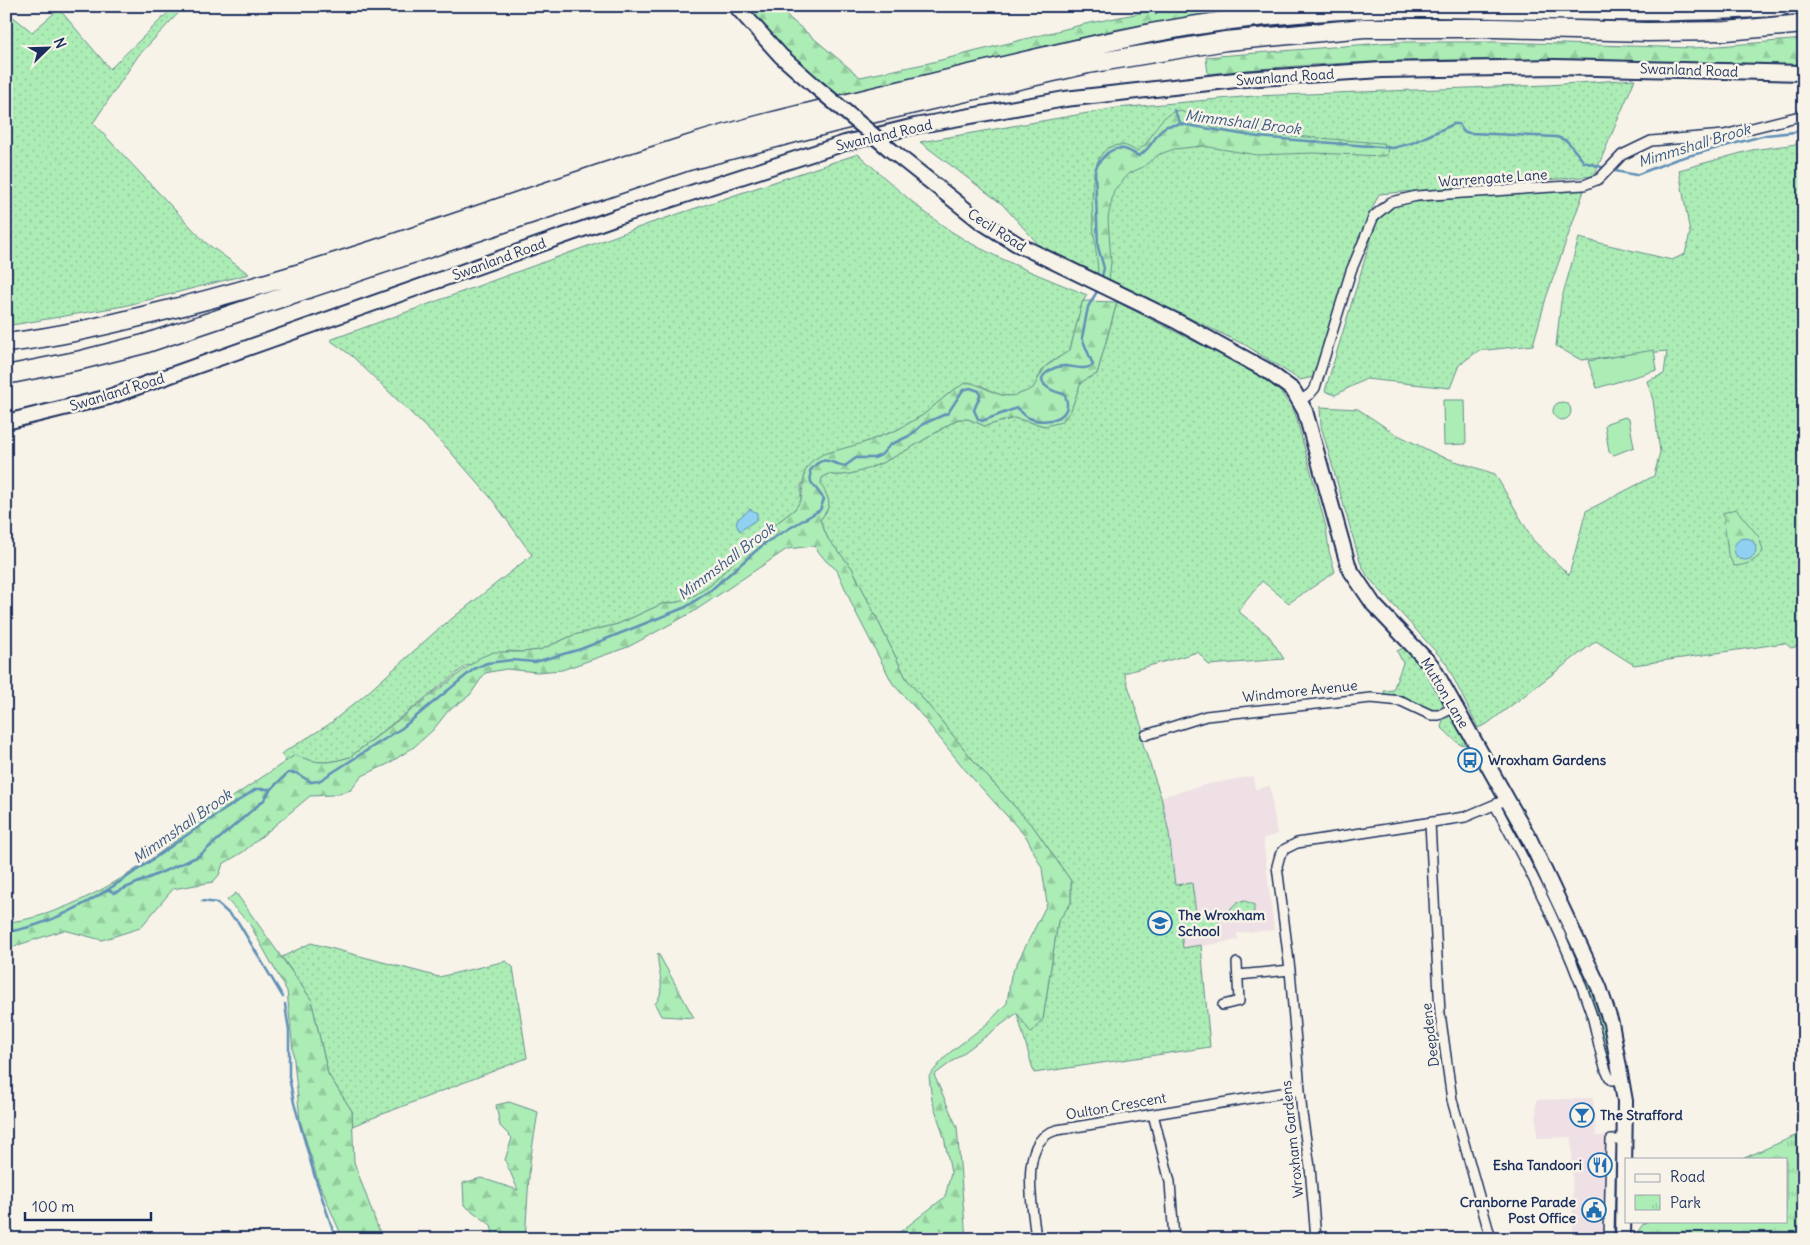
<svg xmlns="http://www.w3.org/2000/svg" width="1810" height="1245" viewBox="0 0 1810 1245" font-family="Delius,sans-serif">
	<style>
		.built { fill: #eee0e4 }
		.grass { fill: url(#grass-dots); stroke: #648e8a }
		.forest { fill: url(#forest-firs); stroke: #648e8a }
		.park { fill: url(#park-tufts); stroke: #648e8a }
		.pitch { fill: #acecb5; stroke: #648e8a }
		.water { fill: #90d1f2; stroke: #6190b7 }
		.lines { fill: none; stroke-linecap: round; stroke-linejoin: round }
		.stream { stroke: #6190b7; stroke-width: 2.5 }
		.street-casing { stroke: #1b2f5e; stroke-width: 12 }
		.secondary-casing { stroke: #1b2f5e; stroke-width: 18 }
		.highway-casing { stroke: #1b2f5e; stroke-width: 21 }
		.street { stroke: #f7f3e8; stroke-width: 9 }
		.secondary { stroke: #f7f3e8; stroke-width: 14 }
		.highway { stroke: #f7f3e8; stroke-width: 18 }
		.secondary-bridge-casing { stroke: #1b2f5e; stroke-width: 18; stroke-linecap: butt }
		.secondary-bridge { stroke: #f7f3e8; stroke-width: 14 }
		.labels { text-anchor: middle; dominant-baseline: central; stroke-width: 5; stroke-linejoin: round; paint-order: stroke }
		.street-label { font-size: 14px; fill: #1b2f5e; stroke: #f7f3e8 }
		.poi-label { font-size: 14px; font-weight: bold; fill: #1b2f5e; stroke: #f7f3e8; text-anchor: start }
		.water-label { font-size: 15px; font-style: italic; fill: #385883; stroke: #f7f3e8 }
	</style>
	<defs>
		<pattern id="grass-dots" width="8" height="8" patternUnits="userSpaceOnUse" patternTransform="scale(1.25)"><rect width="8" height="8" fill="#acecb5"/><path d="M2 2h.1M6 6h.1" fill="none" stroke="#93cb9e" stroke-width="1.8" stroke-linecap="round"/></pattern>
		<pattern id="forest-firs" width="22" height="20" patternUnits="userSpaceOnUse" patternTransform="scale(1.25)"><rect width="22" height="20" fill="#acecb5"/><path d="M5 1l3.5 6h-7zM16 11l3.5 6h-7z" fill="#93cb9e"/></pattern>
		<pattern id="park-tufts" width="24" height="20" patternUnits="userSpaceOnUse" patternTransform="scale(1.25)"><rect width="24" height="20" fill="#acecb5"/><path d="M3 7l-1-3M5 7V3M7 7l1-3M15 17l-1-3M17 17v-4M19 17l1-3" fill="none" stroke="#93cb9e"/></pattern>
	</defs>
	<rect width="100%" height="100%" fill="#f7f3e8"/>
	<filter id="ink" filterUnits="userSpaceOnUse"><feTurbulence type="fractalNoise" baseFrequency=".02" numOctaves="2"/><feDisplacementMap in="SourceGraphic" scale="10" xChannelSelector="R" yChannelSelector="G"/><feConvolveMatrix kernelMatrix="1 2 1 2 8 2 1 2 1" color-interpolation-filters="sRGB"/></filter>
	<g filter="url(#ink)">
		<path class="built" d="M1253 776 1255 789 1270 786 1277 835 1263 838 1274 930 1237 933 1238 940 1201 946 1210 1047 1034 1073 1113 817 1161 797 1209 784Z
			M1593 1098 1596 1136H1606L1605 1239H1573L1572 1137 1537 1138 1536 1100Z"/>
		<path class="grass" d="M175 6H185L138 56 93 123 206 243 249 274 124 306 6 326V11L32 32 59 9 110 69Z
			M1635 79 1594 176 1379 194C1350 253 1332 314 1314 377L1300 380 1247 346 1039 245 1002 204 920 142 1117 108 1254 96 1548 85Z
			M1804 143V645L1791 648 1785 643 1634 665 1596 641 1487 724 1478 728 1446 663 1368 577 1360 562 1321 426 1320 407 1358 409 1394 433 1440 456 1495 474 1533 540 1569 575 1586 511 1654 476 1660 452 1653 400 1647 381 1664 374 1667 351 1581 360 1556 346 1561 301 1579 238 1672 260 1685 254 1690 233 1679 170 1752 150Z
			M858 154C892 184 926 217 965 240 1004 262 1046 278 1087 295L1082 303 1070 350C1062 357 1050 361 1044 368 1039 374 1038 383 1032 389 1017 403 996 395 981 385L953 390 923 415 897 430 863 443 801 485V500L795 509 755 540 711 585 695 595 679 602 662 604 618 624 574 635 540 650 523 652 509 651 466 666 350 757C327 764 318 764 296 756L286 761 281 754 328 725 366 694 435 632 532 555 491 498 447 448 352 356 330 340 651 223Z
			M1585 188 1546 298 1533 345 1478 351 1459 365 1450 388 1366 379 1335 395 1325 391 1377 219 1388 207 1404 203Z
			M1117 302 1269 379 1283 395 1295 413 1326 527 1329 551 1335 572 1289 603 1262 581 1238 611 1269 636 1284 659 1209 665 1198 652 1124 673 1142 728 1143 744 1161 797 1169 833 1175 885 1192 883 1196 913 1217 910 1219 926 1181 933 1183 948 1201 945 1210 1047 1034 1073 1017 1013 1043 1019 1058 921 1071 903V881L1035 829 978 766 906 678 852 568 828 539 820 520C834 503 829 502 820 483L822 478 828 474C862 483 928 437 958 419H968L985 426 1014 418 1045 426 1071 410 1081 381 1097 374Z
			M1407 646 1424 662 1446 702 1440 709C1422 712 1403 697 1385 695L1384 691 1393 690 1403 663 1397 651Z
			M1451 715 1454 716 1469 743 1467 745 1459 744 1441 727 1444 717Z
			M1526 843 1603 1010 1614 1076 1609 1071 1594 1010 1520 846Z
			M1245 901 1254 905V912L1249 917 1235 918 1230 912 1231 908 1237 902Z
			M311 943 439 977 506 961 513 967 527 1058 352 1126V1111L328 1074 311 999 282 957Z"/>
		<path class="forest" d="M746 6H775L860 77 929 63 1085 24 1165 8 1272 6 1185 17 1113 30 835 96 793 58Z
			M1804 39V68C1605 60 1406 52 1208 74L1206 57 1395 42H1497L1694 48Z
			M1179 110 1210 126 1256 133 1381 143 1388 146 1387 155 1382 156 1315 153 1257 155 1203 146 1174 149 1158 155 1143 167 1130 173 1114 190 1108 218 1111 262 1109 280 1098 275C1098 248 1074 141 1123 145 1128 146 1134 150 1137 151 1156 140 1152 118 1179 110Z
			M1084 301 1117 302 1097 374 1081 382 1071 410 1062 422 1045 426 1014 418 985 426 968 419H958C927 437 863 483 828 474L822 478 821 483C829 502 834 502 820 520L828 539 852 568 906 678 978 766 1035 829 1071 881V903L1058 921 1043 1019 1031 1033 1017 1013 934 1075 957 1127 966 1239H891L945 1197 951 1173 944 1137 932 1100 929 1076 948 1054 988 1023 1007 1003 1011 975 1047 904 1042 868 1027 838 967 772 918 711 893 684 854 609 837 570 826 561 814 546 787 549 693 612 628 647 562 670 537 672 506 669 485 673 470 695 448 711 433 730 414 747 388 764 362 776 351 790 332 795 310 796 243 852 223 864 219 875 213 882 173 889 140 928 102 940 64 930 6 949V922C58 919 125 879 166 848 180 838 193 825 207 815 236 794 266 775 295 755 318 764 327 764 350 757L481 657 494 652H523L540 650 574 635 618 624 662 604 679 602 695 595 711 585 755 540 795 509 801 500 805 471 812 461 823 454 863 443 897 430 923 415 953 390 968 382C997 390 1001 405 1033 388L1045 367 1070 350 1082 303Z
			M1736 509 1759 537 1763 551C1755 562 1747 565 1734 566L1728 554 1723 513Z
			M236 893 311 999 328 1074 352 1111 354 1162 378 1228 385 1239H343L318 1181 300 1120 287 991 249 923 227 900Z
			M658 953 694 1018 661 1016 655 1004C668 988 656 970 658 953Z
			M509 1102 538 1112 530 1162 525 1239H494L491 1225 464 1205 463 1183 481 1178 518 1190 505 1160 512 1138 500 1126 496 1105Z"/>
		<path class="park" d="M1804 1132V1239H1633L1643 1224 1648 1221H1786V1159H1742Z"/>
		<path class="pitch" d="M1654 350 1657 370 1597 388 1588 361Z
			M1465 400 1466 444 1444 445 1443 400Z
			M1553 411a9 9 0 1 1 18 0a9 9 0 1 1-18 0Z
			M1625 417 1629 419 1634 447 1614 455 1609 452 1605 426 1607 423Z"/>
		<path class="water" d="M750 509 757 513V519L740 531 736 524 737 520Z
			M1734 549a11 11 0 1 1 22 0a11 11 0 1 1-22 0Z"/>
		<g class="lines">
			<path class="stream" d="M1156 6V14
				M1174 110 1181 124
				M1610 170 1636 175 1677 159 1766 135 1804 131
				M1101 281 1104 268 1098 247 1095 170C1100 159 1110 146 1124 149 1129 150 1134 154 1139 156 1153 147 1155 134 1165 127 1168 125 1177 125 1181 124L1258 137 1393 148 1412 143 1454 124H1459L1463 131 1469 133 1557 137 1567 141 1584 162 1605 168
				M109 890 114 893 199 856 264 800 271 789
				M202 901 217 903 238 922 283 997
				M6 932C69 923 129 876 180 840 205 822 231 806 256 789H271L288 773H296L311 782 319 781 402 728 474 669 487 663 512 660 535 662 581 649 686 607 711 590 765 543 820 510 824 499 811 482 810 471C824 453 828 463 845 466L856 458H874L881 455 890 445 911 435 923 424 948 413 963 390 970 388 979 391 980 396 974 410 978 419 982 421 1017 408C1021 411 1024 416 1029 418 1046 426 1077 417 1064 394 1053 392 1031 382 1049 371 1065 359 1081 374 1093 365L1082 338 1088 307 1099 288
				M285 1004 289 1031V1077L294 1103 314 1174 336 1239"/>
			<g class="street-casing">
				<path id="street" d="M1300 401 1310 394 1315 388 1351 271 1374 216 1391 202 1417 196 1584 185 1599 179 1622 155 1651 141 1724 135 1804 115
					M1146 735 1206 716 1371 698 1401 701 1431 715H1439L1455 707
					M1495 805C1531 872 1567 941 1591 1013 1596 1026 1603 1075 1612 1080L1623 1079
					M1430 823 1440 1013 1452 1100 1491 1239
					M1238 975 1290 970
					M1223 1005 1239 1001 1237 963
					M1153 1114 1170 1182 1174 1239
					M1036 1239C1033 1208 1017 1139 1057 1130L1300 1090
					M1316 1239 1310 1167 1302 1114 1290 970 1277 866 1280 855 1285 849 1297 843 1465 817 1508 799
					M1609 1239 1611 1140H1627"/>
			</g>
			<g class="secondary-casing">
				<path id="secondary" d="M736 6 781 56 816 87
					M892 151 980 221 1017 244 1178 322 1266 370 1293 390 1305 411 1349 568 1374 605 1432 666 1530 840 1599 987 1611 1023 1625 1101 1623 1239
					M6 422 109 397 617 217 845 143 915 126 1065 99 1245 79 1382 70 1555 67 1804 73"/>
			</g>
			<g class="highway-casing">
				<path id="highway" d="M6 343C58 337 108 325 159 312 337 269 507 202 682 147 751 125 823 109 894 92 965 75 1036 58 1108 42 1215 18 1325 7 1435 8 1551 9 1666 16 1782 6
					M6 375 81 360 144 344 688 161 840 121 1088 64 1226 41 1364 28H1495L1647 32 1726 31 1804 24"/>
			</g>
			<use href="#street" class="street"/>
			<use href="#secondary" class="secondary"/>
			<use href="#highway" class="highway"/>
			<g class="secondary-bridge-casing">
				<path id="secondary-bridge" d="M816 87 892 151"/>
			</g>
			<use href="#secondary-bridge" class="secondary-bridge"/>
		</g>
	</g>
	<defs>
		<g id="bus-ring" transform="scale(1.25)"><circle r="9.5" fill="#f7f3e8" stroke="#1f6fb2" stroke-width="1.5"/><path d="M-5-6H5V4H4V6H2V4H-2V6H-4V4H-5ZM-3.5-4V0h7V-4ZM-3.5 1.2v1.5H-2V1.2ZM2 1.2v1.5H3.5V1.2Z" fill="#1f6fb2"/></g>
		<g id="school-ring" transform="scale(1.25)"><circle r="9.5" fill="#f7f3e8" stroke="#1f6fb2" stroke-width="1.5"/><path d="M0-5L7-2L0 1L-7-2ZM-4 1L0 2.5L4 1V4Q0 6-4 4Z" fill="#1f6fb2"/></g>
		<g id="bar-ring" transform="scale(1.25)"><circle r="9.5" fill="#f7f3e8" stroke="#1f6fb2" stroke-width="1.5"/><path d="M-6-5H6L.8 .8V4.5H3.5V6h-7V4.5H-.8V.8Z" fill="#1f6fb2"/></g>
		<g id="restaurant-ring" transform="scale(1.25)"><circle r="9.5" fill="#f7f3e8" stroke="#1f6fb2" stroke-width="1.5"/><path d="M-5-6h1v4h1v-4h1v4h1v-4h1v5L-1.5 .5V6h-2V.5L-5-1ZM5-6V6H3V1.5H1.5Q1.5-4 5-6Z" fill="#1f6fb2"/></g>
		<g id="civic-ring" transform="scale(1.25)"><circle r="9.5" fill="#f7f3e8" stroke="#1f6fb2" stroke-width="1.5"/><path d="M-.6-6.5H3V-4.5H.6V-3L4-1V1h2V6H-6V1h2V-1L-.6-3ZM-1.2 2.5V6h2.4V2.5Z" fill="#1f6fb2"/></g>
	</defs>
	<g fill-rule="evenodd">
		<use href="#bus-ring" x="1470" y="760"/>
		<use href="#school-ring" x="1160" y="923"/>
		<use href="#bar-ring" x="1582" y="1115"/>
		<use href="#restaurant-ring" x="1600" y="1165"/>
		<use href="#civic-ring" x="1594" y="1210"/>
	</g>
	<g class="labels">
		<g class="street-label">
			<text transform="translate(1689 70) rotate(2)">Swanland Road</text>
			<text transform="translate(1285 77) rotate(-4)">Swanland Road</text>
			<text transform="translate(884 135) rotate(-13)">Swanland Road</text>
			<text transform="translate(1493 178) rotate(-4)">Warrengate Lane</text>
			<text transform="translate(997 230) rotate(33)">Cecil Road</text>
			<text transform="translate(499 259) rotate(-20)">Swanland Road</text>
			<text transform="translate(117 392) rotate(-17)">Swanland Road</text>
			<text transform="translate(1300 691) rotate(-6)">Windmore Avenue</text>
			<text transform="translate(1445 693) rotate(59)">Mutton Lane</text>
			<text transform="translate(1430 1035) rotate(-97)">Deepdene</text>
			<text transform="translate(1116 1106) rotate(-10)">Oulton Crescent</text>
			<text transform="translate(1292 1139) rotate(-96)">Wroxham Gardens</text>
		</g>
		<g class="poi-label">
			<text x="1488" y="760">Wroxham Gardens</text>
			<text x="1178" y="915">The Wroxham<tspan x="1178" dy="16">School</tspan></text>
			<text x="1600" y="1115">The Strafford</text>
			<text x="1582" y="1165" text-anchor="end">Esha Tandoori</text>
			<text x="1576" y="1202" text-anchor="end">Cranborne Parade<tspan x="1576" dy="16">Post Office</tspan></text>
		</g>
		<g class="water-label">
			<text transform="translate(1243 122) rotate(7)">Mimmshall Brook</text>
			<text transform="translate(1694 145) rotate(-17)">Mimmshall Brook</text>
			<text transform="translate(726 561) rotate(-37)">Mimmshall Brook</text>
			<text transform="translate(182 826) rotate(-35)">Mimmshall Brook</text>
		</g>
	</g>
	<rect width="1810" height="1245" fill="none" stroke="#f7f3e8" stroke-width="25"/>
	<rect x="12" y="12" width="1785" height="1220" fill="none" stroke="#1b2f5e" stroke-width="2" filter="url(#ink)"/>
	<rect x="1625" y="1158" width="162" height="65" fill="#f7f3e8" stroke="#9fa5b1"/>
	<rect x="1635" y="1174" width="25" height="8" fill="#f7f3e8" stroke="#9fa5b1"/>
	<text x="1670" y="1182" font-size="15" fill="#1b2f5e">Road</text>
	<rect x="1635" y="1195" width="25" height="15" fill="url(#park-tufts)" stroke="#9fa5b1"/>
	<text x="1670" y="1208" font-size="15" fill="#1b2f5e">Park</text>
	<g transform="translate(48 48) rotate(67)" stroke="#f7f3e8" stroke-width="4" paint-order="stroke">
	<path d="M0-4L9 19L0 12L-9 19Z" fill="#1b2f5e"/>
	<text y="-8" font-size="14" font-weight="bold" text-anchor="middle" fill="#1b2f5e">N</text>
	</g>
	<path d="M25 1212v8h126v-8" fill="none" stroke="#1b2f5e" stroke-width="2.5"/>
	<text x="32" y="1212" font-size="15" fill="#1b2f5e" stroke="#f7f3e8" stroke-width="4" paint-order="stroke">100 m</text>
</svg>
